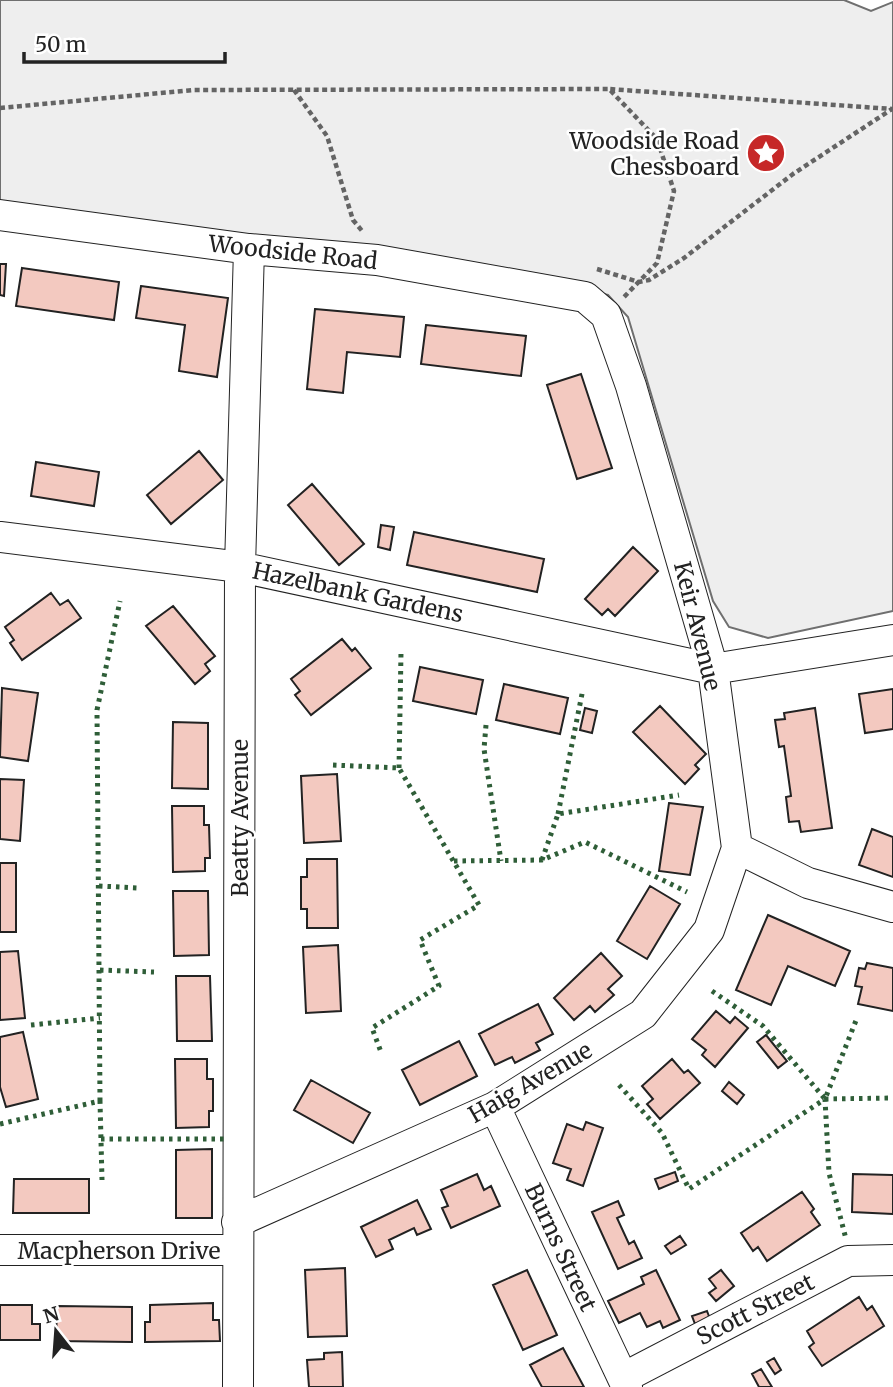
<svg xmlns="http://www.w3.org/2000/svg" width="893" height="1387" viewBox="0 0 893 1387" font-family="Merriweather,serif">
	<style>
		.green { fill: #eee; stroke: #6f6f6f; stroke-width: 2 }
		.building { fill: #f3c9c0; stroke: #222; stroke-width: 2 }
		.lines { fill: none; stroke-linecap: round; stroke-linejoin: round }
		.minor-casing { stroke: #222; stroke-width: 32 }
		.path { stroke: #646464; stroke-width: 4.5; stroke-dasharray: 5 3.5; stroke-linecap: butt }
		.minor { stroke: #fff; stroke-width: 30 }
		.hedge { stroke: #2f5e38; stroke-width: 5; stroke-dasharray: 3.5 5; stroke-linecap: butt }
		.labels { text-anchor: middle; dominant-baseline: central; stroke-width: 5; stroke-linejoin: round; paint-order: stroke }
		.poi-label { font-size: 23px; fill: #222; stroke: #fff; text-anchor: end }
		.street-label { font-size: 23px; fill: #222; stroke: #fff }
	</style>
	<rect width="100%" height="100%" fill="#fff"/>
	<path class="green" d="M0 0H844L871 11 893 2V611L768 638 729 627 713 601 628 317 608 295 484 269 0 208Z"/>
	<path class="building" d="M0 264H6L4 296 0 295Z
		M22 268 119 282 114 320 16 306Z
		M141 286 228 298 217 377 179 371 185 325 136 318Z
		M315 309 404 317 400 357 347 352 343 393 307 389Z
		M426 325 526 336 521 376 421 364Z
		M581 374 612 468 577 479 547 385Z
		M199 451 223 480 171 524 147 495Z
		M36 462 99 472 94 506 31 496Z
		M312 484 364 544 339 565 288 505Z
		M381 525 394 527 390 550 378 547Z
		M414 532 544 559 537 592 407 565Z
		M633 547 658 571 615 616 608 609 602 615 585 599Z
		M51 593 60 605 68 600 81 618 22 660 10 643 14 640 5 627Z
		M173 606 215 656 205 664 210 671 195 684 146 626Z
		M342 639 352 651 355 648 371 668 311 715 295 695 300 691 291 679Z
		M420 667 483 680 476 714 413 701Z
		M504 684 568 698 560 734 496 720Z
		M2 688 38 693 28 761 0 757Z
		M893 689V729L865 733 859 694Z
		M660 706 706 754 695 765 699 769 685 784 633 732Z
		M585 708 597 711 592 733 580 730Z
		M815 708 832 828 801 832 799 821 789 822 786 797 791 796 784 746 779 747 775 720 785 719 784 713Z
		M173 722 208 723V789L172 788Z
		M337 774 341 841 304 843 301 776Z
		M0 779 24 780 20 841 0 839Z
		M669 803 703 807 690 875 659 871Z
		M172 806H204V825H209L210 858H205V871L173 872Z
		M872 829 893 837V877L859 865Z
		M307 859H337L338 928H307V909H301V877H307Z
		M0 863H16V932H0Z
		M650 886 680 904 647 959 617 941Z
		M173 891H208L209 955 174 956Z
		M768 915 850 951 835 986 788 966 771 1005 736 990Z
		M338 945 341 1011 306 1013 303 947Z
		M18 951 25 1018 0 1020V952Z
		M601 953 622 976 608 989 614 995 595 1012 590 1006 574 1020 554 998Z
		M867 963 893 968V1011L858 1004 862 987 855 986 859 968 865 969Z
		M176 976H210L212 1041H177Z
		M538 1004 553 1034 536 1043 540 1050 515 1063 512 1057 495 1065 479 1034Z
		M716 1011 730 1023 735 1017 748 1028 715 1067 702 1055 706 1050 692 1039Z
		M23 1032 38 1099 6 1107 0 1087V1037Z
		M766 1035 787 1061 778 1068 757 1042Z
		M459 1041 477 1076 420 1105 402 1070Z
		M175 1059H207V1079H213V1111H209V1127L176 1128Z
		M672 1059 684 1073 688 1070 700 1083 660 1119 647 1104 653 1099 642 1086Z
		M311 1080 370 1113 353 1143 294 1110Z
		M729 1082 744 1095 737 1104 722 1091Z
		M586 1122 603 1128 583 1186 567 1180 571 1169 553 1163 567 1124 583 1130Z
		M212 1149V1218H176V1150Z
		M675 1172 678 1181 659 1189 655 1179Z
		M477 1174 484 1190 491 1186 500 1206 451 1228 442 1208 448 1206 441 1190Z
		M853 1174 893 1175V1214L852 1212Z
		M14 1179H89V1213H13Z
		M802 1192 814 1209 811 1212 820 1225 767 1261 758 1247 753 1251 741 1233Z
		M417 1200 431 1229 417 1235 414 1228 389 1240 393 1249 376 1257 361 1227Z
		M618 1201 624 1215 617 1218 629 1244 634 1241 642 1258 618 1269 592 1212Z
		M680 1236 686 1245 671 1254 665 1246Z
		M345 1268 347 1336 308 1337 305 1270Z
		M527 1270 557 1335 523 1350 493 1285Z
		M656 1270 680 1320 663 1328 660 1321 647 1327 640 1313 619 1323 608 1301 644 1284 641 1277Z
		M721 1270 734 1286 716 1301 709 1293 716 1288 709 1279Z
		M859 1297 867 1310 872 1306 884 1326 822 1366 809 1347 814 1343 807 1331Z
		M213 1303V1320H219L220 1341 145 1342V1322H150V1305Z
		M0 1305H32V1324H40V1340H0Z
		M57 1306 132 1307V1342L56 1341Z
		M707 1311 710 1319 695 1324 692 1316Z
		M563 1348 584 1387H542L530 1365Z
		M342 1352 343 1387H309L307 1360 324 1359V1353Z
		M774 1358 781 1370 775 1374 767 1362Z
		M761 1369 772 1387H759L752 1374Z"/>
	<g class="lines">
		<g class="minor-casing">
			<path id="minor" d="M0 215 249 249 377 260 585 297 606 315 631 386 713 669 737 848 808 883 893 907
				M0 537 240 567 713 669 893 640
				M495 1107 627 1387
				M237 1222 495 1107 643 1014 709 930 737 848
				M0 1250H237
				M623 1378 848 1261 893 1260
				M238 1387 240 567 249 249"/>
		</g>
		<path class="path" d="M294 90 327 136 353 220 363 232
			M0 108 193 90 609 89 657 139 674 191 657 263 624 297
			M597 269 639 282 649 280 684 258 793 174 892 109 609 89"/>
		<use href="#minor" class="minor"/>
		<path class="hedge" d="M486 725 484 749 501 861
			M333 765 399 768 479 905 420 940 439 986 372 1028 381 1052
			M399 768 401 652
			M558 814 583 689
			M542 860 558 814 679 795
			M454 861 542 860 585 842 687 892
			M99 886 138 888
			M100 970 154 972
			M712 991 763 1026 825 1099 857 1018
			M31 1025 100 1018
			M619 1085 662 1133 689 1189 825 1099 829 1173 846 1239
			M825 1099 893 1098
			M100 1101 97 710 120 601
			M0 1124 100 1101 102 1180
			M101 1139H228"/>
	</g>
	<defs>
		<g id="sight-disc" transform="scale(2.0125)"><circle r="9.5" fill="#c62828" stroke="#fff"/><path d="M0-6L1.8-2.2L6-1.7L2.9 1.2L3.7 5.4L0 3.3L-3.7 5.4L-2.9 1.2L-6-1.7L-1.8-2.2Z" fill="#fff"/></g>
	</defs>
	<g fill-rule="evenodd">
		<use href="#sight-disc" x="766" y="153"/>
	</g>
	<g class="labels">
		<g class="poi-label">
			<text x="739" y="140">Woodside Road<tspan x="739" dy="26">Chessboard</tspan></text>
		</g>
		<g class="street-label">
			<text transform="translate(293 252) rotate(6)">Woodside Road</text>
			<text transform="translate(358 592) rotate(12)">Hazelbank Gardens</text>
			<text transform="translate(698 626) rotate(76)">Keir Avenue</text>
			<text transform="translate(239 818) rotate(-90)">Beatty Avenue</text>
			<text transform="translate(530 1082) rotate(-30)">Haig Avenue</text>
			<text transform="translate(561 1247) rotate(65)">Burns Street</text>
			<text x="119" y="1250">Macpherson Drive</text>
			<text transform="translate(755 1309) rotate(-27)">Scott Street</text>
		</g>
	</g>
	<g transform="translate(56 1331) rotate(343)" stroke="#ffffff" stroke-width="5" paint-order="stroke">
	<path d="M0-5L12 26L0 18L-12 26Z" fill="#222222"/>
	<text y="-10" font-size="19" font-weight="bold" text-anchor="middle" fill="#222222">N</text>
	</g>
	<path d="M24 52v10h201v-10" fill="none" stroke="#222222" stroke-width="3.5"/>
	<text x="35" y="52" font-size="21" fill="#222222" stroke="#ffffff" stroke-width="5" paint-order="stroke">50 m</text>
</svg>
